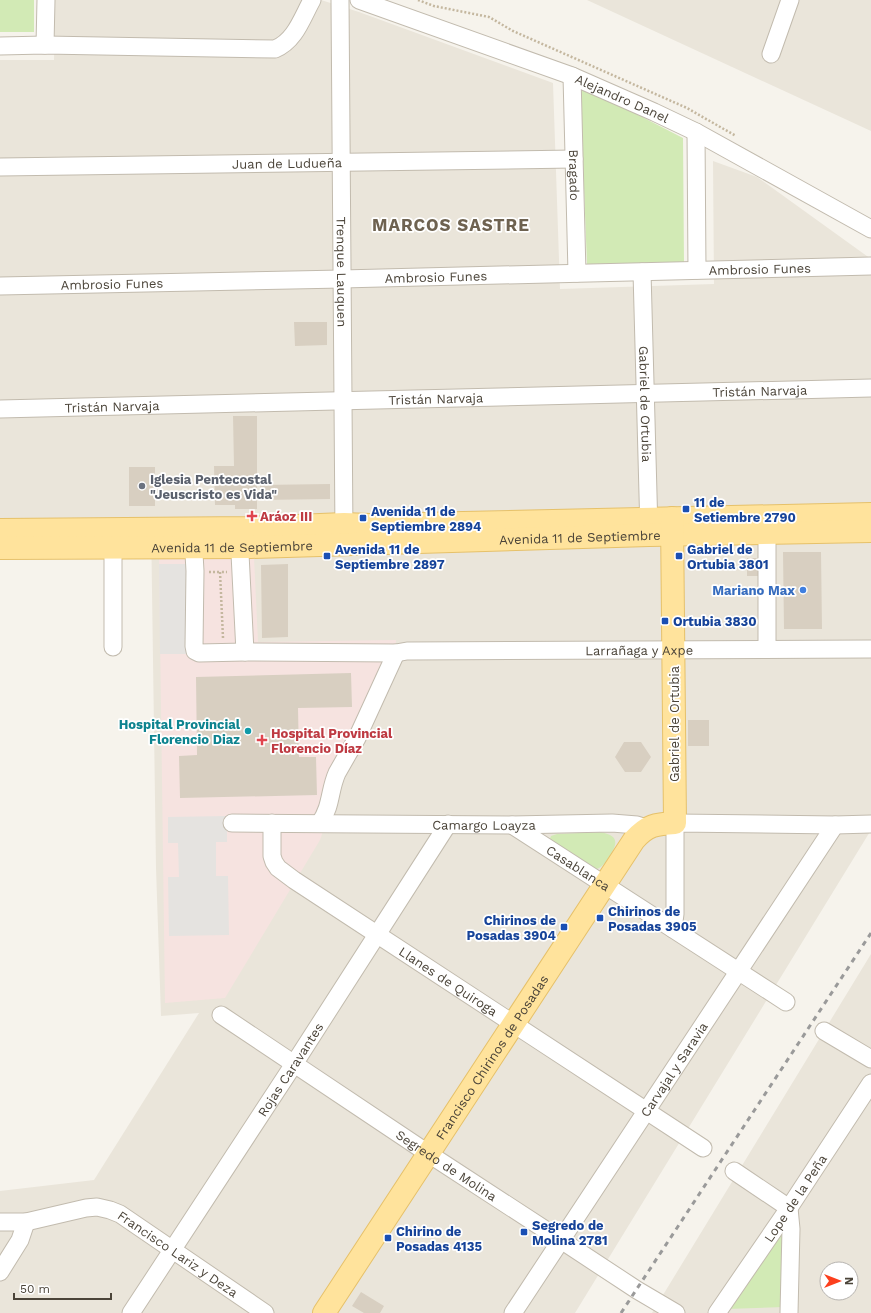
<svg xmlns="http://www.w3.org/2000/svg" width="871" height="1313" viewBox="0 0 871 1313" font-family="'Work Sans',sans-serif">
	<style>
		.residential { fill: #eae5da; fill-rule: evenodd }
		.medical { fill: #f6e3e0 }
		.green { fill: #d2eab5 }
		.parking { fill: #e5e3e0 }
		.building { fill: #d8cfc1 }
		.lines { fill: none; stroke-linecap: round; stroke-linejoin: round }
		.minor-casing { stroke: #c2bbae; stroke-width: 19 }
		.major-casing { stroke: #e6c16a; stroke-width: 24 }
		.path { stroke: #c4b79f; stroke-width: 2.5; stroke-dasharray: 2 2; stroke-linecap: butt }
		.minor { stroke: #fff; stroke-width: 17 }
		.major { stroke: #ffe39c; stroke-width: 22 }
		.rail { stroke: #9a9a9a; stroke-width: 3; stroke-dasharray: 5 5; stroke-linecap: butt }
		.worship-dot { fill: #6b7280; stroke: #fff; stroke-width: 1.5 }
		.transit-dot { fill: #1a4fb4; stroke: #fff; stroke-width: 1.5 }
		.health-dot { fill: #e0444e; stroke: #fff; stroke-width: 1.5 }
		.shop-dot { fill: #3f7fe0; stroke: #fff; stroke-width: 1.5 }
		.culture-dot { fill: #0f9aa8; stroke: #fff; stroke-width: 1.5 }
		.labels { text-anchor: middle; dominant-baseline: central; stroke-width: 3.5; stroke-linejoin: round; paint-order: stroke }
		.street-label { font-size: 13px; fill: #4b4439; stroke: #fff }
		.worship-label { font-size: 13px; font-weight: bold; fill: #5b616d; stroke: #fff; text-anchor: start }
		.transit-label { font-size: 13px; font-weight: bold; fill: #164399; stroke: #fff; text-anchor: start }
		.health-label { font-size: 13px; font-weight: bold; fill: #be3a42; stroke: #fff; text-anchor: start }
		.shop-label { font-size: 13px; font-weight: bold; fill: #366cbe; stroke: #fff; text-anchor: end }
		.culture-label { font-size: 13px; font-weight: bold; fill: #0d838f; stroke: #fff; text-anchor: end }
		.district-label { font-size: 17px; font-weight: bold; letter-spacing: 1px; fill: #6e6250; stroke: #fff }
	</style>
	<rect width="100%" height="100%" fill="#f6f3ec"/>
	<path class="residential" d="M55 0H321L359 12 553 83 560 289 714 284 713 161 757 177 871 259V830L575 1313H0V1191L94 1180 199 1013 161 1016 156 868 151 521 0 519V60H54Z
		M587 0H871V131Z
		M871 954V1313H652ZM827 1269H851V1293H827Z"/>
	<path class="medical" d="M159 557H254L258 642 396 640 394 678 333 802 320 840 225 998 165 1003Z"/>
	<path class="green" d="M0 0H34V32H0Z
		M580 85 683 138 684 263 587 264Z
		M601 832C619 836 618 843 609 857 605 863 602 868 594 870L550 839 551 836 557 834Z
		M785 1214 784 1307 726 1309Z"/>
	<path class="parking" d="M159 564H190L191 654H160Z
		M227 816V842H216V876H228L229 935 169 936 168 877H179L178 843H168V817Z"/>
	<path class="building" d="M294 322H327V345L295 346Z
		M233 416H257V509H235V505H215L214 466H234Z
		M129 467H155V506H129Z
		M330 484V499L260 500V485Z
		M783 552H821L822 629H784Z
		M747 558H761V576H747Z
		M288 564V637L262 638 261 565Z
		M351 673 352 707 298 708 299 757H316L317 795 180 798 179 756 197 755 196 677Z
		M688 720H709V746H688Z
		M624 742H641L651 757 641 772H625L615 757Z
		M361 1292 384 1306 380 1313H364L352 1306Z"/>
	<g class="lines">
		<g class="minor-casing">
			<g id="minor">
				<path id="s1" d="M340 0 344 536"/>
				<path id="s2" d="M359 0 572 76 654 112 696 132 871 229"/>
				<path d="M45 45 46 0"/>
				<path d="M0 46 45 45 275 49C295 41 302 18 312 0"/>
				<path d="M771 54 790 0"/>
				<path id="s3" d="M572 76 577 273"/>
				<path d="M696 132 697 270"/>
				<path id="s4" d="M0 167 574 159"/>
				<path id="s5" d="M642 272 649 531"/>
				<path id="s6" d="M0 286 342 279 871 266"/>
				<path id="s7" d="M0 409 871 388"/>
				<path d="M767 533V649"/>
				<path d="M239 534 245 652"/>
				<path id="s8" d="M193 536 195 571 194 646 195 651 199 653 245 652 396 653 407 651 871 649"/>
				<path d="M113 647V537"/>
				<path id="s9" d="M232 823 512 825 612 823 637 825 646 828"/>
				<path id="s10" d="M272 823V856L274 862 278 868 294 880 703 1148"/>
				<path d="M320 823C332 805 329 791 337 773L357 738 396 653"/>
				<path id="s11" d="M512 825 786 1002"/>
				<path d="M673 929 675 914V823L835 825 871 824"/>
				<path id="s12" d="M221 1015 429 1154 561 1240 637 1290 676 1313"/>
				<path d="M824 1031 871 1059"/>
				<path d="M734 1171 789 1208 791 1229 789 1313"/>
				<path id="s13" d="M0 1222H26L86 1208 97 1207 110 1210 120 1214 265 1313"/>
				<path d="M0 1272 20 1240 26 1222"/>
				<path id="s14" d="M131 1313 294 1064 448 824"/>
				<path id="s15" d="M513 1313 835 825"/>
				<path id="s16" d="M717 1313 789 1208 871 1083"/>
			</g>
		</g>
		<g class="major-casing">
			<g id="major">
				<path d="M0 530 251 528 344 524 369 525 871 514"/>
				<path id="s17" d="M0 548 251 547 649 535 871 531"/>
				<path id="s18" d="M324 1313 634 840C647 825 656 824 675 823L672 518"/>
			</g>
		</g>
		<path class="path" d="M418 0 434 6 489 17 513 31 687 108 736 136
			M209 572H220
			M223 638 220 572H227"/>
		<use href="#minor" class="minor"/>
		<use href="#major" class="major"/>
		<path class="rail" d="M621 1313 871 933"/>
	</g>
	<circle class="worship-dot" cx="142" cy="486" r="4"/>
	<g class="transit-dot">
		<rect x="682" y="505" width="8" height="8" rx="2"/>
		<rect x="359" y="514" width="8" height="8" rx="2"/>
		<rect x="323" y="552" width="8" height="8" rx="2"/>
		<rect x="675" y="552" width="8" height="8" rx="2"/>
		<rect x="661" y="617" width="8" height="8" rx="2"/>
		<rect x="596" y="914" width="8" height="8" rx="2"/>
		<rect x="560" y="923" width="8" height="8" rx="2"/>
		<rect x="520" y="1228" width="8" height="8" rx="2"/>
		<rect x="384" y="1234" width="8" height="8" rx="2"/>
	</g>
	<g class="health-dot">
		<path d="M250 510h4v4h4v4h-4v4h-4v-4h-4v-4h4z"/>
		<path d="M260 734h4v4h4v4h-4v4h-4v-4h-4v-4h4z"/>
	</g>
	<circle class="shop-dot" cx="803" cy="590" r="4"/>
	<circle class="culture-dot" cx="248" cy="731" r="4"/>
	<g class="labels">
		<g class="street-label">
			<text stroke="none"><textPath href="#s2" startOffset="281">Alejandro Danel</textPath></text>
			<text stroke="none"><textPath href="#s4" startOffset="287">Juan de Ludueña</textPath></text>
			<text stroke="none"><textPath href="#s3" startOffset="99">Bragado</textPath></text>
			<text stroke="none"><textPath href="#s6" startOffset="760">Ambrosio Funes</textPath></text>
			<text stroke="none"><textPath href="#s1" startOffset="272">Trenque Lauquen</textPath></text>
			<text stroke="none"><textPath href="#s6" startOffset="436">Ambrosio Funes</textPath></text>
			<text stroke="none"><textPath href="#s6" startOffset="112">Ambrosio Funes</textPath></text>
			<text stroke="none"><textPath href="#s7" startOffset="760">Tristán Narvaja</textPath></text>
			<text stroke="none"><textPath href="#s7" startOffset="436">Tristán Narvaja</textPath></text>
			<text stroke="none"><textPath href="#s5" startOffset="132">Gabriel de Ortubia</textPath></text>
			<text stroke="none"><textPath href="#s7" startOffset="112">Tristán Narvaja</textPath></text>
			<text stroke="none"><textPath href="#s17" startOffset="580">Avenida 11 de Septiembre</textPath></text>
			<text stroke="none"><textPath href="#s17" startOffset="232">Avenida 11 de Septiembre</textPath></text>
			<text stroke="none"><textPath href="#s8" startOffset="560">Larrañaga y Axpe</textPath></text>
			<text transform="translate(674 724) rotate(-90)">Gabriel de Ortubia</text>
			<text stroke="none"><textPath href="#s9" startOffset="252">Camargo Loayza</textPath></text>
			<text stroke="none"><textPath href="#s11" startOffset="79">Casablanca</textPath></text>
			<text stroke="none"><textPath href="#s10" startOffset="251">Llanes de Quiroga</textPath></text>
			<text stroke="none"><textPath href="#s18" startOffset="306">Francisco Chirinos de Posadas</textPath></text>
			<text stroke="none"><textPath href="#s14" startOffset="291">Rojas Caravantes</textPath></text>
			<text stroke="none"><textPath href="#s15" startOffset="292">Carvajal y Saravia</textPath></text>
			<text stroke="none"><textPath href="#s12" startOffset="271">Segredo de Molina</textPath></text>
			<text stroke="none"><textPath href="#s16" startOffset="139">Lope de la Peña</textPath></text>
			<text stroke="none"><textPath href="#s13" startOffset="193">Francisco Lariz y Deza</textPath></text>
		</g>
		<g class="worship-label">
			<text x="150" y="479">Iglesia Pentecostal<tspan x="150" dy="15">"Jeuscristo es Vida"</tspan></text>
		</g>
		<g class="transit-label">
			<text x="694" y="502">11 de<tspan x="694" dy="15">Setiembre 2790</tspan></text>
			<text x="371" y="511">Avenida 11 de<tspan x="371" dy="15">Septiembre 2894</tspan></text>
			<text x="335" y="549">Avenida 11 de<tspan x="335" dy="15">Septiembre 2897</tspan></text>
			<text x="687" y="549">Gabriel de<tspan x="687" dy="15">Ortubia 3801</tspan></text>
			<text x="673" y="621">Ortubia 3830</text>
			<text x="608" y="911">Chirinos de<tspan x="608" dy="15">Posadas 3905</tspan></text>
			<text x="556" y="920" text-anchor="end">Chirinos de<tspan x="556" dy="15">Posadas 3904</tspan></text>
			<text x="532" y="1225">Segredo de<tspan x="532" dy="15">Molina 2781</tspan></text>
			<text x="396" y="1231">Chirino de<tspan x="396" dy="15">Posadas 4135</tspan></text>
		</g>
		<g class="health-label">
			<text x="260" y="516">Aráoz III</text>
			<text x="271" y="733">Hospital Provincial<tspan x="271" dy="15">Florencio Díaz</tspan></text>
		</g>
		<g class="shop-label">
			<text x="795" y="590">Mariano Max</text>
		</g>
		<g class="culture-label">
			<text x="240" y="724">Hospital Provincial<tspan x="240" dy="15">Florencio Diaz</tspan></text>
		</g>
		<g class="district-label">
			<text x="451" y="225">MARCOS SASTRE</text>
		</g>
	</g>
	<g transform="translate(839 1281) rotate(90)"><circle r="19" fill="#ffffff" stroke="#b7b4b0"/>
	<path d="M0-3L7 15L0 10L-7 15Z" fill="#fc3f1d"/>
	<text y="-6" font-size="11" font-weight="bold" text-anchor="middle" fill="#4b4439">N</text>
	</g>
	<path d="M14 1293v6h97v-6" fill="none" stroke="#4b4439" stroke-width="2"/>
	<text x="20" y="1293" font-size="12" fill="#4b4439" stroke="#ffffff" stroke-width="3" paint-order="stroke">50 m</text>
</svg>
